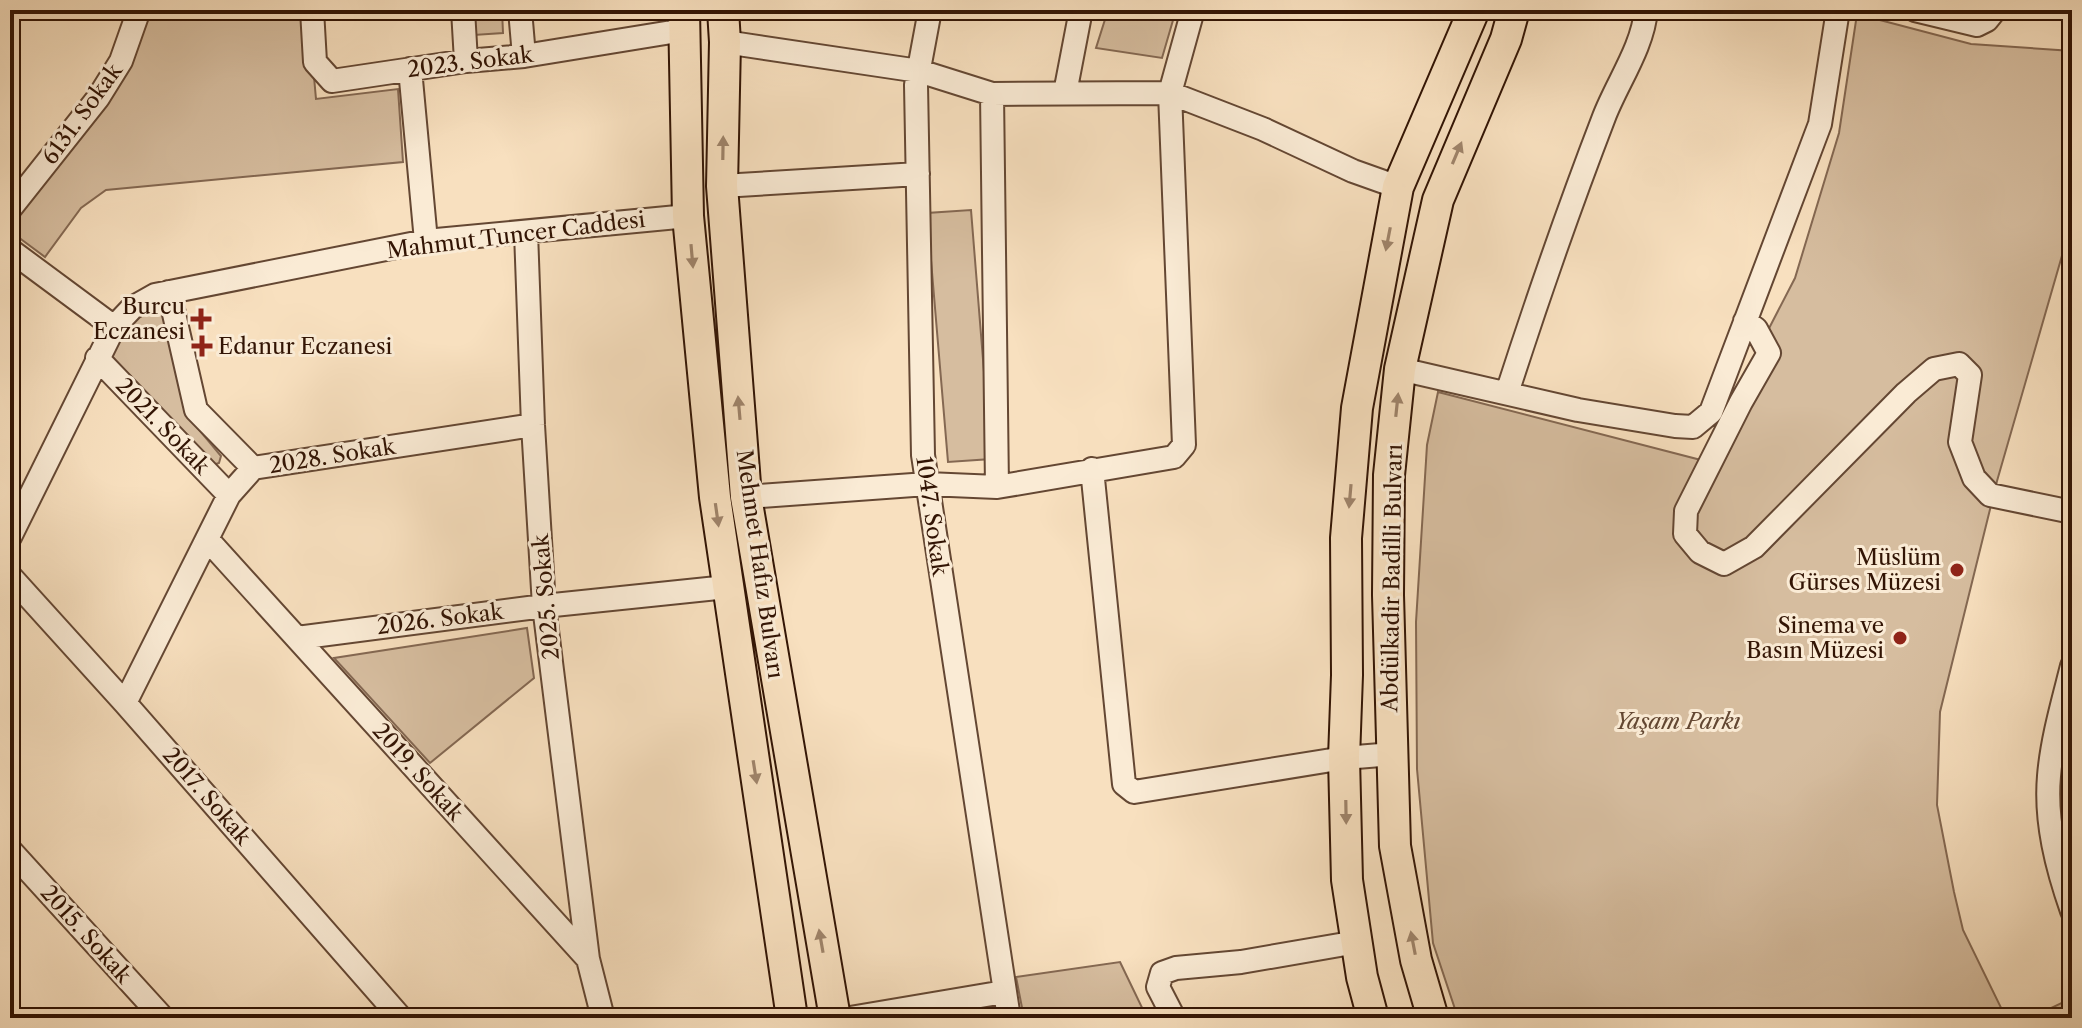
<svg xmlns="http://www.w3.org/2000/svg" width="2082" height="1028" viewBox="0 0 2082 1028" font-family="'Libre Caslon Text',serif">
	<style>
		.green { fill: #d6bd9f; stroke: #846852; stroke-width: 2 }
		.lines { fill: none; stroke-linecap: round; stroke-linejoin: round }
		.minor-casing { stroke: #644733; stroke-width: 26 }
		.major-casing { stroke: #321404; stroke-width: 34 }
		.minor { stroke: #faebd5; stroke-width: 22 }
		.major { stroke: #f8e0bf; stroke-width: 30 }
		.oneway { fill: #9f846b }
		.poi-dot { fill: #8f2418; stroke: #faebd5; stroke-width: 3 }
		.labels { text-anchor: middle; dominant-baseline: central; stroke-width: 6; stroke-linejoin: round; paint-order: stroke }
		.street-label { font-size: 22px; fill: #321404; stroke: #faebd5 }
		.poi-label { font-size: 22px; fill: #321404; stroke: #faebd5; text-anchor: end }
		.park-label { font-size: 22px; font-style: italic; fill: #634732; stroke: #faebd5 }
	</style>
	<rect width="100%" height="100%" fill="#f8e0bf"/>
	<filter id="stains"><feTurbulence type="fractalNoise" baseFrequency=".0025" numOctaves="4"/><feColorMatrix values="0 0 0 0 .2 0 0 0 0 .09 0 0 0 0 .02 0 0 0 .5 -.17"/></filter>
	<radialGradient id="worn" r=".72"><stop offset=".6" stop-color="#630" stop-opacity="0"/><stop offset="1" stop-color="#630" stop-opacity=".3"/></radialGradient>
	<path class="green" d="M146 10H308L316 99 398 89 403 162 106 190 81 208 45 257 10 231V224L126 63Z
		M473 10H502L503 33 474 35Z
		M1108 10H1176L1162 58 1096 48Z
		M1857 14 1971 44 2072 51V221L1997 481 1940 712 1937 805 1954 892 1963 930 2006 1018H1458L1433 943 1417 769 1416 622 1427 445 1438 392 1701 460 1795 278 1839 133Z
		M971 210 991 459 948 462 927 213Z
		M156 306 165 317 186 414 221 456 219 463 213 465 109 353 136 314Z
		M527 628 534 678 430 763 334 658Z
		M1120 962 1147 1018H1024L1016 977Z
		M2072 998V1018H2030Z"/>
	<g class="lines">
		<g class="minor-casing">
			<path id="minor" d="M312 10 315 62 332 81 466 61 524 56 684 30
				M463 10 466 61
				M520 10 524 56
				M930 10 916 85 923 455 1009 1018
				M1915 10 1977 25 1987 20 1995 10
				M725 42 919 71 992 94 1170 93 1263 129 1353 171 1398 187
				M410 69 426 241
				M1065 93 1081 10
				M722 186 918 174
				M10 209 98 98 121 61 139 10
				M526 232 533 425 544 606 588 959
				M10 250 114 327
				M169 292 196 410 253 468
				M1745 321 1756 329 1769 353 1741 402 1686 511 1685 534 1700 552 1724 564 1754 547 1906 393 1934 369 1959 364 1970 375 1960 442 1974 478 1990 495 2072 512
				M97 358 229 495
				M1400 369 1578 410 1675 426 1693 427 1711 412 1820 124 1838 10
				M1507 393C1537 300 1569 208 1604 117 1617 83 1643 47 1646 10
				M1092 469 1124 784 1134 792 1344 758 1393 754
				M997 487 1174 457 1184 445 1170 93 1193 10
				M746 497 927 484 997 487 992 94
				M10 537 114 327 132 308 155 295 426 241 688 216
				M207 539 588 959 603 1018
				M10 576 125 703 401 1018
				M297 638 544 606 727 587
				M2072 666C2063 702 2052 739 2049 776 2045 822 2057 868 2072 911
				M125 703 229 495 253 468 533 425
				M10 850 163 1018
				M850 1018 1004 992
				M1174 1018 1158 987 1162 973 1176 968 1241 962 1357 942"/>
		</g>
		<g class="major-casing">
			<path id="major" d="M684 10 688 216 715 497 792 1018
				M723 10 725 42 722 186 746 497 835 1018
				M1373 1018 1362 977 1347 880 1344 758 1347 675 1346 538 1357 408 1398 187 1474 10
				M1433 1018 1416 960 1395 846 1388 595 1389 475 1400 369 1438 200 1506 39 1514 10"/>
		</g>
		<use href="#minor" class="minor"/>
		<use href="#major" class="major"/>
	</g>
	<defs><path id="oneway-solid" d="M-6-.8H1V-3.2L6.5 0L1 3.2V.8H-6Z" transform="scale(2)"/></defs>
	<g class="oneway">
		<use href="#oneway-solid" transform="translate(723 148) rotate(-89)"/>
		<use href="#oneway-solid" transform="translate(1457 153) rotate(-67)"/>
		<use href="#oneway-solid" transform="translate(1388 239) rotate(101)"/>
		<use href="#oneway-solid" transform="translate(692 256) rotate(85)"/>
		<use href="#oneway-solid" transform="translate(1397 405) rotate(-84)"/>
		<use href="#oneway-solid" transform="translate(739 408) rotate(-95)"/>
		<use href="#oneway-solid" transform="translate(1350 496) rotate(95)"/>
		<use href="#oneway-solid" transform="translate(717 515) rotate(82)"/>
		<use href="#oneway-solid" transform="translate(755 772) rotate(81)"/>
		<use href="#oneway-solid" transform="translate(1346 812) rotate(89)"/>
		<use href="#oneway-solid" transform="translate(821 941) rotate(-100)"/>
		<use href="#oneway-solid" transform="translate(1413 943) rotate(-101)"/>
	</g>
	<g class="poi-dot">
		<path d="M197 307h8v8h8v8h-8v8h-8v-8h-8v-8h8z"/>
		<path d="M198 334h8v8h8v8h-8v8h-8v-8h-8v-8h8z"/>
		<circle cx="1957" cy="570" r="8"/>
		<circle cx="1900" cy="638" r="8"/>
	</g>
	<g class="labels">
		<g class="street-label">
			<text transform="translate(470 62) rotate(-7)">2023. Sokak</text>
			<text transform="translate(82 114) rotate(-54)">6131. Sokak</text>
			<text transform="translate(516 235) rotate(-7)">Mahmut Tuncer Caddesi</text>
			<text transform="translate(163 426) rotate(46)">2021. Sokak</text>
			<text transform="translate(332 456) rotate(-9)">2028. Sokak</text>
			<text transform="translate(932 516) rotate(82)">1047. Sokak</text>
			<text transform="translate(760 564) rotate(82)">Mehmet Hafız Bulvarı</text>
			<text transform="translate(1392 578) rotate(-89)">Abdülkadir Badilli Bulvarı</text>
			<text transform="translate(546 597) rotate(-95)">2025. Sokak</text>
			<text transform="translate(440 619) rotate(-7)">2026. Sokak</text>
			<text transform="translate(418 772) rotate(48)">2019. Sokak</text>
			<text transform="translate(207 796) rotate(49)">2017. Sokak</text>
			<text transform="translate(86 934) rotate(48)">2015. Sokak</text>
		</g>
		<g class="poi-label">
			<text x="185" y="306">Burcu<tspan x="185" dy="25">Eczanesi</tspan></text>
			<text x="218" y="346" text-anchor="start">Edanur Eczanesi</text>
			<text x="1941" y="557">Müslüm<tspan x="1941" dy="25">Gürses Müzesi</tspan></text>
			<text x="1884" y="625">Sinema ve<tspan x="1884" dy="25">Basın Müzesi</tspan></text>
		</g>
		<g class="park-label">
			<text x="1678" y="721">Yaşam Parkı</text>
		</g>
	</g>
	<rect width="2082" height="1028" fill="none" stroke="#f8e0bf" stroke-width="40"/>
	<rect x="12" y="12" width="2058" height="1004" fill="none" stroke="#321404" stroke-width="4"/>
	<rect x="20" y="20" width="2042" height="988" fill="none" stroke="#321404" stroke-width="2"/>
	<rect width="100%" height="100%" filter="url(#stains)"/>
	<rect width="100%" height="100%" fill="url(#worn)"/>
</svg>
